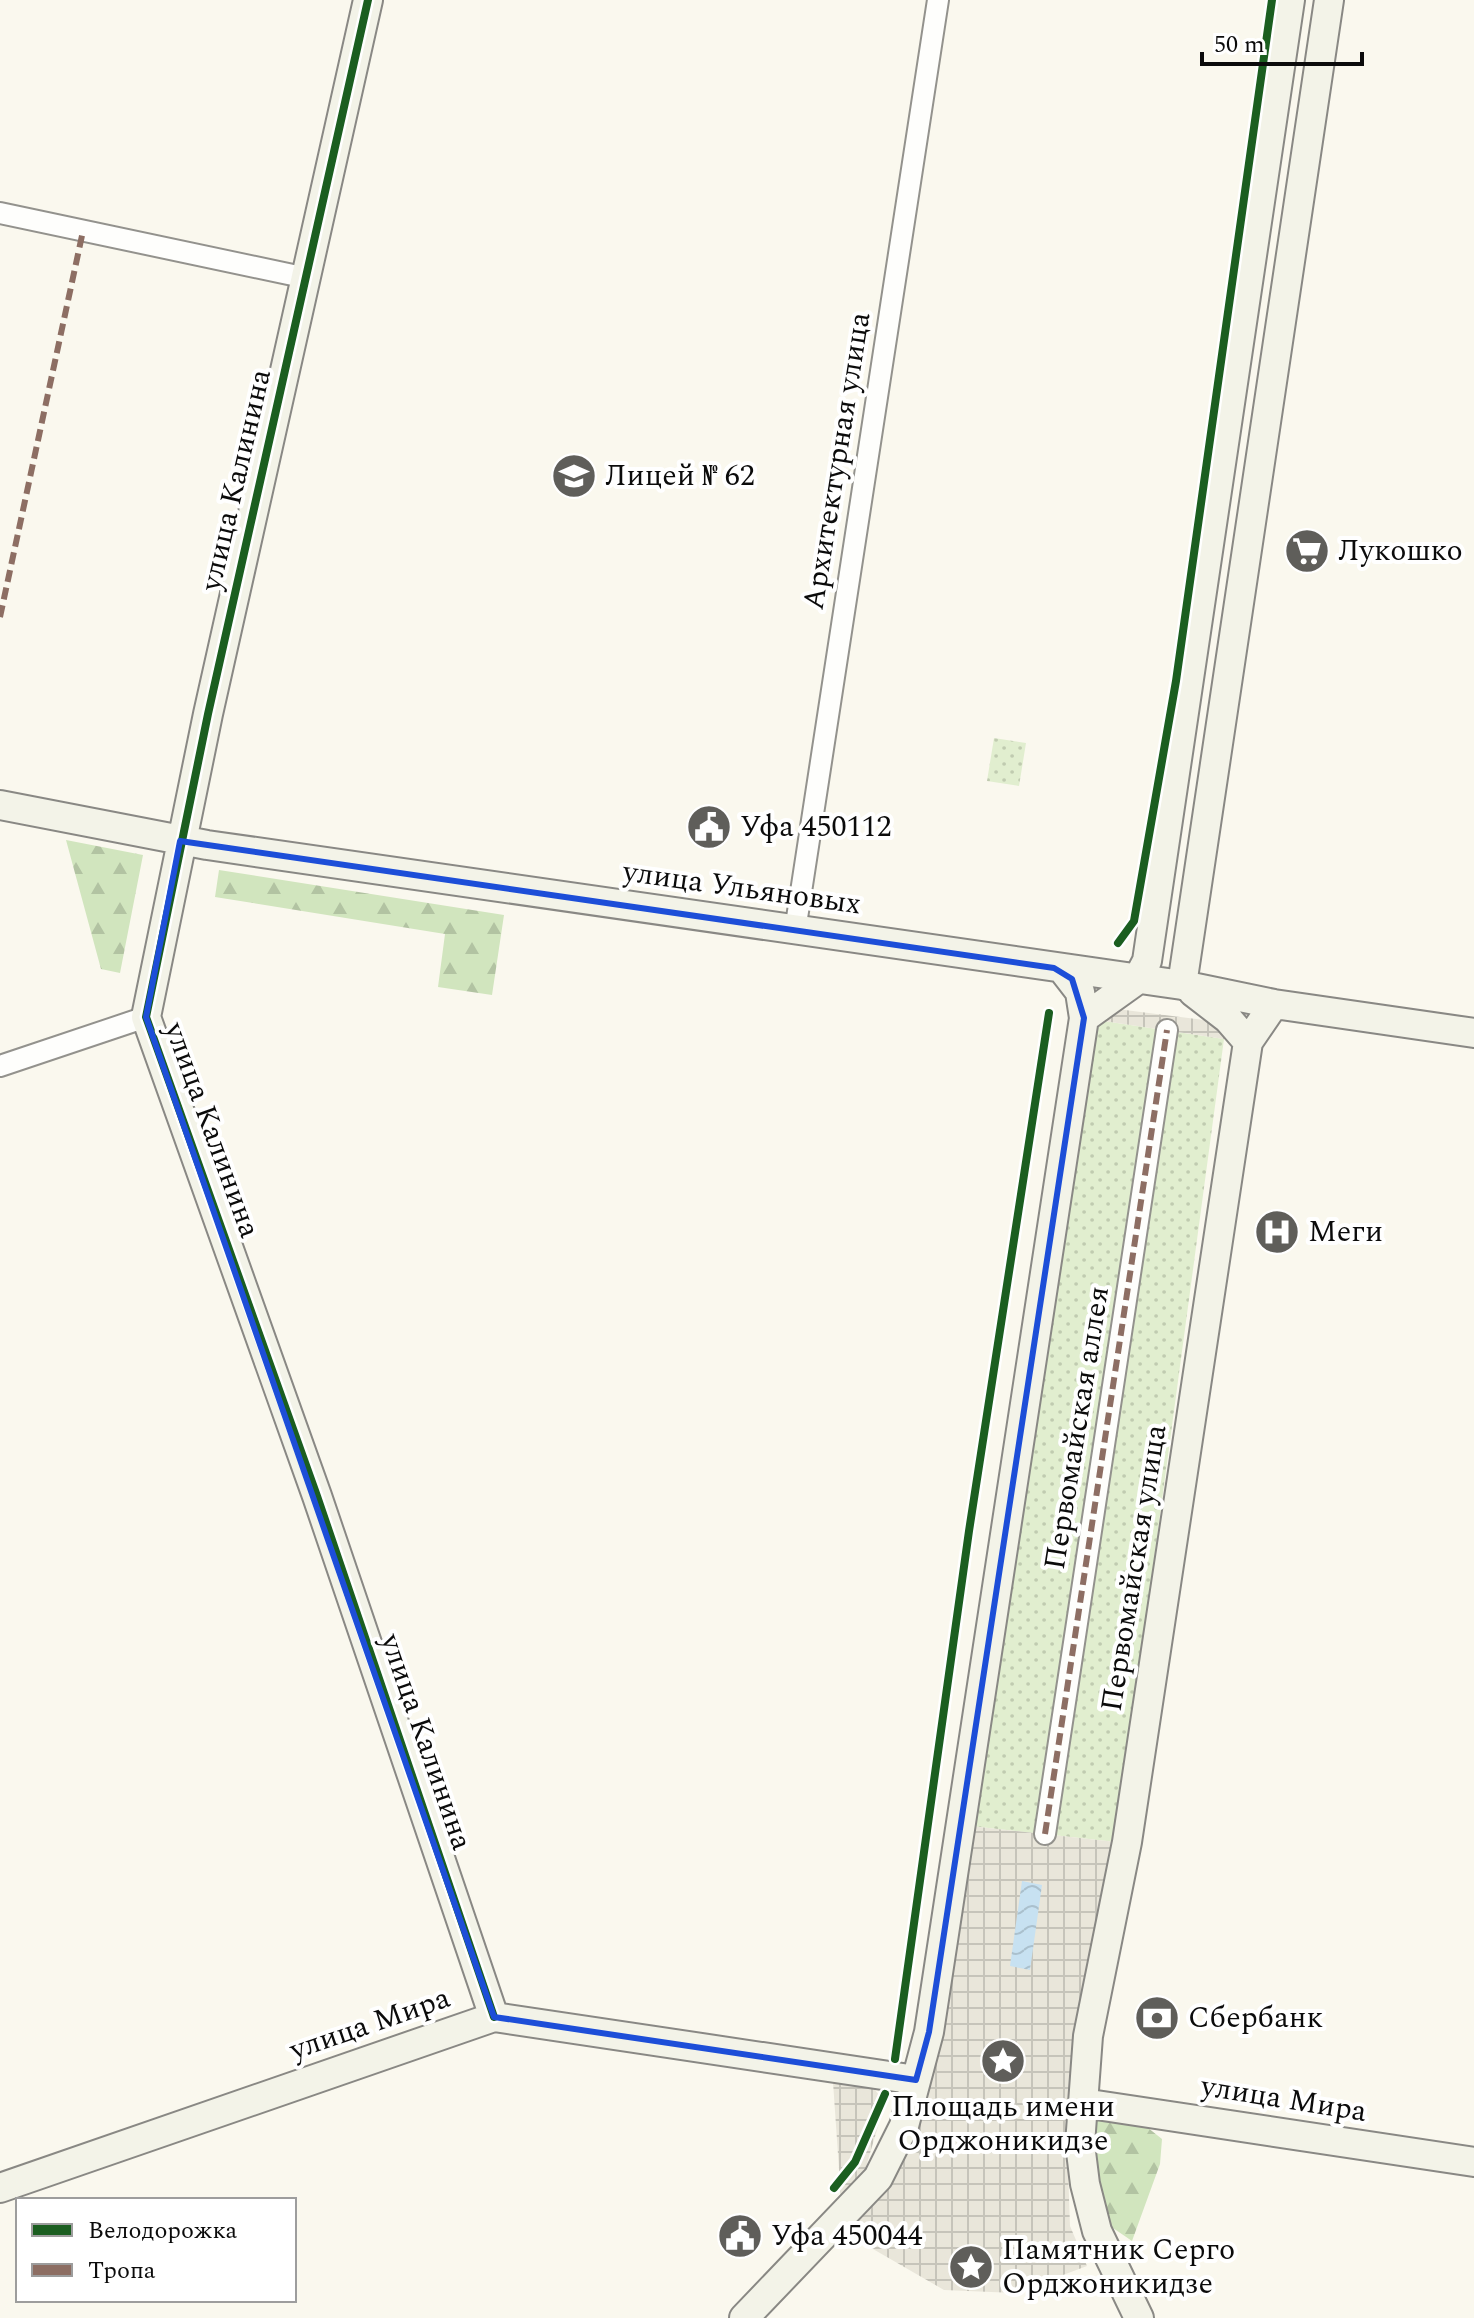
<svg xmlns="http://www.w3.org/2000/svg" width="1474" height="2318" viewBox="0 0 1474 2318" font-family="Spectral,serif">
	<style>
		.forest { fill: url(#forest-firs) }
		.park { fill: url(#park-dots) }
		.plaza { fill: url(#plaza-grid) }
		.water { fill: url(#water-waves) }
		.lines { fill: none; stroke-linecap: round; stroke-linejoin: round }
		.street-casing { stroke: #93928d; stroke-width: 24 }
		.secondary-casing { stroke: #898884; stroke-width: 32 }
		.street { stroke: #fefefc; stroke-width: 20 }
		.secondary { stroke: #f3f3e8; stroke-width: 28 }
		.quiet { stroke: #8d6e63; stroke-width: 6; stroke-dasharray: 12 6; stroke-linecap: butt }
		.cycleway-casing { stroke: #fff; stroke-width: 13 }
		.cycleway { stroke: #1b5e20; stroke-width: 8 }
		.marked { fill: none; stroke: #1d4ed8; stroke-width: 6; stroke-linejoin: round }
		.labels { text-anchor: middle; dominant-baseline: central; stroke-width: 8; stroke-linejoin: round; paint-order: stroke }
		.street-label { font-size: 30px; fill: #0b0b0b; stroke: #fff }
		.poi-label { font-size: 30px; fill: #0b0b0b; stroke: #fff; text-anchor: start }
	</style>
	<defs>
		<pattern id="forest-firs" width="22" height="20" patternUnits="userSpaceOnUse" patternTransform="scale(2)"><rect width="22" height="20" fill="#d1e5be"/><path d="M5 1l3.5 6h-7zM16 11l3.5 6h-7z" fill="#b2c3a2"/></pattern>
		<pattern id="park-dots" width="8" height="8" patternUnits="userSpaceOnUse" patternTransform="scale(2)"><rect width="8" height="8" fill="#e1eecf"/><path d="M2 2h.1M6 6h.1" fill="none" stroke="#c0cbb0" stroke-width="1.8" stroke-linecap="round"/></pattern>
		<pattern id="plaza-grid" width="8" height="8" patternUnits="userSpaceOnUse" patternTransform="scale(2)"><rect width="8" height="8" fill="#e9e6da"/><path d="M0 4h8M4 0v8" fill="none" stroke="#c6c4ba"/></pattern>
		<pattern id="water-waves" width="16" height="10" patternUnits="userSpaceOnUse" patternTransform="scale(2)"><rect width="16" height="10" fill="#c7e1f1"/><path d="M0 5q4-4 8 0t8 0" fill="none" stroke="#aac0cd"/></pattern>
	</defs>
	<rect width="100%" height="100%" fill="#faf8ee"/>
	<path class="forest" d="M66 840 143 855 120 973 101 969Z
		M219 870 504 915 492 995 438 987 445 934 215 897Z
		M1090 2118 1138 2120 1162 2139 1160 2164 1132 2241 1110 2226 1096 2172Z"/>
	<path class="park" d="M994 738 1026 743 1019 786 987 781Z
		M1097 1020 1224 1039 1116 1842 970 1826Z"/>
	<path class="plaza" d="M1117 1009 1220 1022 1225 1028 1224 1039 1097 1020Z
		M970 1826 1116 1842 1067 2139 1070 2226 1087 2266 1015 2293 944 2290 873 2249 853 2223 886 2191 918 2123Z
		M833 2082 872 2086 885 2103 865 2170 841 2198Z"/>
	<path class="water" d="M1022 1881 1042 1885 1030 1970 1010 1966Z"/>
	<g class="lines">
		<g class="street-casing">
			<path id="street" d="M0 213 307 278
				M795 931 938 0
				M0 1066 146 1017
				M1045 1834 1167 1030"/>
		</g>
		<g class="secondary-casing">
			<path id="secondary" d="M368 0 208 714 146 1017 317 1496 494 2017
				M0 805 207 845 1182 985 1274 1004 1474 1033
				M1182 985 1329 0
				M1193 992 1228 1019 1248 1042
				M1084 1018 1137 980 1147 961 1290 0
				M1083 2103 1474 2162
				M0 2188 494 2017 916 2080
				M744 2318 878 2178 904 2126 929 2032 1084 1018 1080 992 1063 970
				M1139 2318 1097 2231 1085 2184 1080 2144 1088 2036 1127 1842 1248 1042 1274 1004"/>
		</g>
		<use href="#street" class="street"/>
		<use href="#secondary" class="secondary"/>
		<path class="quiet" d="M0 617 83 231
			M1045 1834 1167 1030"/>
		<g class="cycleway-casing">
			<path id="cycleway" d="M368 0 208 714 146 1017 317 1496 494 2017
				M1118 943 1134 921 1176 681 1272 0
				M895 2059 969 1531 1049 1013
				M834 2188 855 2162 885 2094"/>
		</g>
		<use href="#cycleway" class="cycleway"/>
	</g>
	<path class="marked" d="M180 841 1054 968 1072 979 1084 1018 929 2032 916 2080 494 2017 146 1017Z"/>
	<defs>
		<g id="school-disc" transform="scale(2.3)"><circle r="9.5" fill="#5f5e5a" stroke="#fff"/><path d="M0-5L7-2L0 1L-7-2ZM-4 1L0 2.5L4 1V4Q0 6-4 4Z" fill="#fff"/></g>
		<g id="supermarket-disc" transform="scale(2.3)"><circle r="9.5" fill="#5f5e5a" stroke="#fff"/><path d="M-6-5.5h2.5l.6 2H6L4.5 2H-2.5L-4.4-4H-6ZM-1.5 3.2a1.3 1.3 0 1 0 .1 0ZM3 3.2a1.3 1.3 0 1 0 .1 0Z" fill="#fff"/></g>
		<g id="civic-disc" transform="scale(2.3)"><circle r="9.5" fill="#5f5e5a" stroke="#fff"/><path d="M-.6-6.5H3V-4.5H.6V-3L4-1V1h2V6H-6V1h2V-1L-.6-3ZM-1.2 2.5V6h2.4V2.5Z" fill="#fff"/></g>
		<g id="hospital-disc" transform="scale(2.3)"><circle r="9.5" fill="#5f5e5a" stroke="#fff"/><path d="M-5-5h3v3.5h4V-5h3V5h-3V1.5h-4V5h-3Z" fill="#fff"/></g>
		<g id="bank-disc" transform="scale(2.3)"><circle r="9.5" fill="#5f5e5a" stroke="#fff"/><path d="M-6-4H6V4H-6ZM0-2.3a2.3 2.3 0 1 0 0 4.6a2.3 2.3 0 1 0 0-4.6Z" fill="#fff"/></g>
		<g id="sight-disc" transform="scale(2.3)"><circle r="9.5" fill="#5f5e5a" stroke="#fff"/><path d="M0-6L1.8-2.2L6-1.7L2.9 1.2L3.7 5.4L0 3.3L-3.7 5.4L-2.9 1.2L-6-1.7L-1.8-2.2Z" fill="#fff"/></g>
	</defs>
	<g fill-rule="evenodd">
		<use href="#school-disc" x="574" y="476"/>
		<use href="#supermarket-disc" x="1307" y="551"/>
		<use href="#civic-disc" x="709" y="827"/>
		<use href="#hospital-disc" x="1277" y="1232"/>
		<use href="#bank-disc" x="1157" y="2018"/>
		<use href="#sight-disc" x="1003" y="2061"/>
		<use href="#civic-disc" x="740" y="2236"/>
		<use href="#sight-disc" x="971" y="2267"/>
	</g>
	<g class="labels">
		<g class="street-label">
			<text transform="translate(837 461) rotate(-81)">Архитектурная улица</text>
			<text transform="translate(236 480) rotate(-77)">улица Калинина</text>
			<text transform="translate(742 888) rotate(8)">улица Ульяновых</text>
			<text transform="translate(212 1130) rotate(70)">улица Калинина</text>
			<text transform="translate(1077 1428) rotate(-81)">Первомайская аллея</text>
			<text transform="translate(1134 1568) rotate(-81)">Первомайская улица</text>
			<text transform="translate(426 1742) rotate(71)">улица Калинина</text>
			<text transform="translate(370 2024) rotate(-19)">улица Мира</text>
			<text transform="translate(1284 2099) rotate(9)">улица Мира</text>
		</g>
		<g class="poi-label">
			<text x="605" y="476">Лицей № 62</text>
			<text x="1338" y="551">Лукошко</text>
			<text x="740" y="827">Уфа 450112</text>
			<text x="1308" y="1232">Меги</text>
			<text x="1188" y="2018">Сбербанк</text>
			<text x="1003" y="2107" text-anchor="middle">Площадь имени<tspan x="1003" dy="34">Орджоникидзе</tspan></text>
			<text x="771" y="2236">Уфа 450044</text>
			<text x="1002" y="2250">Памятник Серго<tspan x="1002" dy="34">Орджоникидзе</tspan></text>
		</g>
	</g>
	<rect x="16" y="2198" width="280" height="104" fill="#ffffff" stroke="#9d9d9d" stroke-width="2"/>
	<rect x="32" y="2224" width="40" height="12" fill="#1b5e20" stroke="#9d9d9d" stroke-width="2"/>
	<text x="88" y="2238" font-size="24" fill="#0b0b0b">Велодорожка</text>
	<rect x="32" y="2264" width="40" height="12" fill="#8d6e63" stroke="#9d9d9d" stroke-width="2"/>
	<text x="88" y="2278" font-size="24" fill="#0b0b0b">Тропа</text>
	<path d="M1202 52v12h160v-12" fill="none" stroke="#0b0b0b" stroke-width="4"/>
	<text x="1214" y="52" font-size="24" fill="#0b0b0b" stroke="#ffffff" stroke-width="6" paint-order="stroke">50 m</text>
</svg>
